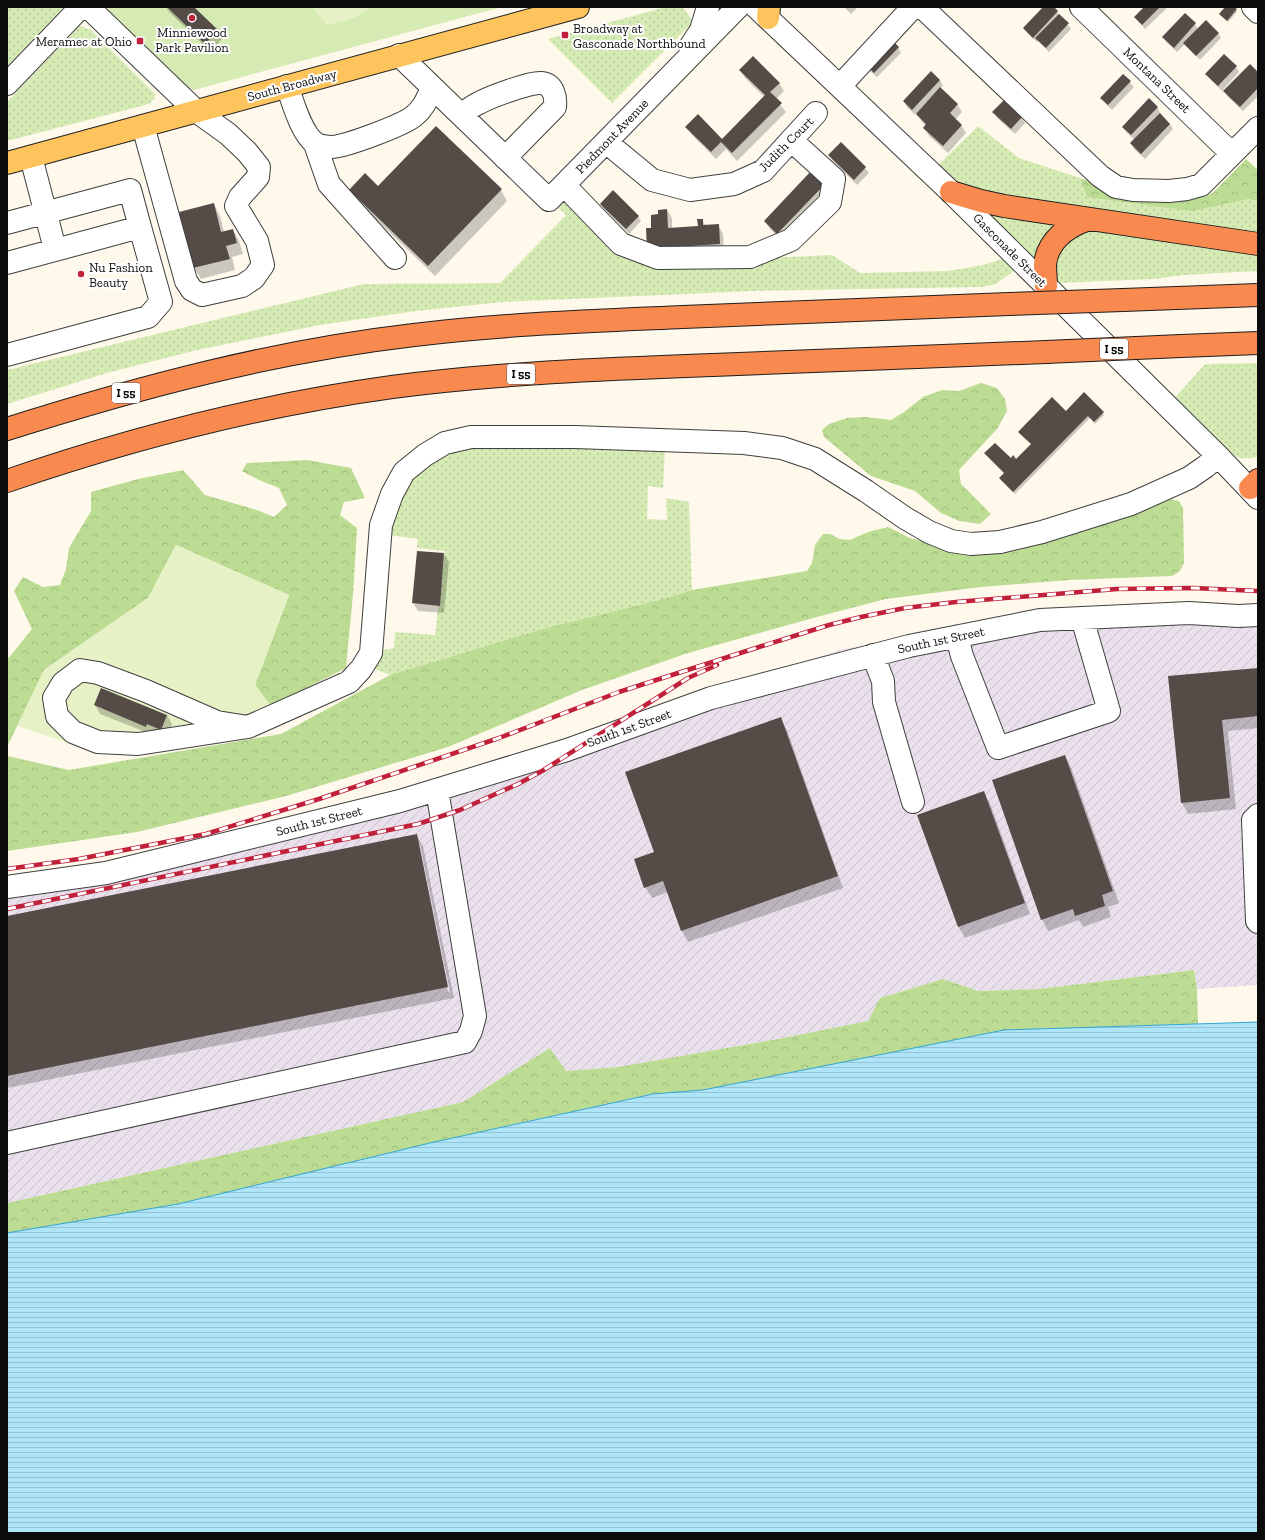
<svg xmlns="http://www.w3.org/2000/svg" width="1265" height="1540" viewBox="0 0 1265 1540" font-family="'Zilla Slab',serif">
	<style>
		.industrial { fill: url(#industrial-furrows) }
		.grass { fill: url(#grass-dots) }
		.forest { fill: url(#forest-crowns) }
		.park { fill: #d6eab4 }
		.pitch { fill: #e7f1c6 }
		.water { fill: url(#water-rules); stroke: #33a4d2 }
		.shadow { fill: #0003; fill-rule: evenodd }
		.building { fill: #554c48 }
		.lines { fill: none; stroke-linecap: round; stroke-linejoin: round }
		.minor-casing { stroke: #3f3f3f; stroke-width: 24 }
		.major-casing { stroke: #1d1d1d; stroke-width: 24 }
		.highway-casing { stroke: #1d1d1d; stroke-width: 24 }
		.minor { stroke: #fff; stroke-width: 22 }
		.major { stroke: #fdc45e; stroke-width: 22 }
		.highway { stroke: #f98a4f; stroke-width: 22 }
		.rail-casing { stroke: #c1203a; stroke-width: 4.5 }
		.rail { stroke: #fff; stroke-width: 3; stroke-dasharray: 9; stroke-linecap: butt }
		.highway-bridge-casing { stroke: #1d1d1d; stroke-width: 24; stroke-linecap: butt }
		.highway-bridge { stroke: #f98a4f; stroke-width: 22 }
		.poi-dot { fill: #c1203a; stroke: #fff; stroke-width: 1.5 }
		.labels { text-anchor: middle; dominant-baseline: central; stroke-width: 4; stroke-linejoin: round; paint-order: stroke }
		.shield { fill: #fff; stroke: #555; stroke-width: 1 }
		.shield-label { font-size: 12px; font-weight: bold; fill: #0c0c0c }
		.poi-label { font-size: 13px; fill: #0c0c0c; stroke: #fff; text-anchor: start }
		.street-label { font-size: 13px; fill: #0c0c0c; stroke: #fff }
	</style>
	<defs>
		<pattern id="industrial-furrows" width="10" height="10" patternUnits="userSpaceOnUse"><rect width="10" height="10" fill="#e9e0ec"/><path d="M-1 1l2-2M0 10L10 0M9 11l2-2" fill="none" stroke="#c7bfc9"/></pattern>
		<pattern id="grass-dots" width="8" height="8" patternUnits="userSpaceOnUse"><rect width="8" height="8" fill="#d6eab4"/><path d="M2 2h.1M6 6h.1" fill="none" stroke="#b6c89a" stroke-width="1.8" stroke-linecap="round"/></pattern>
		<pattern id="forest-crowns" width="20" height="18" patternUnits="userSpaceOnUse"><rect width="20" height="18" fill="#bcdc93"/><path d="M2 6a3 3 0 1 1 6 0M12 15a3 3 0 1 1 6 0" fill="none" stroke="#a0bc7e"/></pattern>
		<pattern id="water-rules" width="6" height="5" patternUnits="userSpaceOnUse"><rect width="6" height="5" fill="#afe5f8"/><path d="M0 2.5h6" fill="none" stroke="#95c3d3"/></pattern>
	</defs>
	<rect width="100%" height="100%" fill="#fff9ec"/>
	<path class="industrial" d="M1258 604V985L1197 989 1194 970 1039 989 978 991 943 979 880 998 869 1021 778 1039 618 1067 566 1071 550 1048 463 1102 7 1203V879L179 851 405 787 640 715 844 649 1095 606Z"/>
	<path class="grass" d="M7 7H63V8L7 67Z
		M666 7H683L693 22 612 103 548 39Z
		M80 26 91 30 155 94 154 99 149 104 7 141V102Z
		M978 126 1019 158 1080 178 1087 197 1248 199 1258 201V236L968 191 936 167Z
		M566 196 657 263 832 255 860 273 948 271 983 265 1002 259 1008 262 1015 270 996 284 981 287 754 291 503 302 416 311 320 325 193 351 107 373 7 404V370L364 284 500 283 566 215 556 205Z
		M977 209 1061 218 1036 260Z
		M1090 229 1258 252V271L1184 275 1154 279 1058 283 1055 270 1058 254 1071 239Z
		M1258 363V457C1242 459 1239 460 1226 450L1174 399 1205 364Z
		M483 444 665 450 663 488 648 486 647 519 667 520 666 498 689 502 692 590 663 599 542 629 390 675 372 668 380 651 394 648 395 632 435 635 445 551 417 548 418 539 389 535 406 486 420 469 444 454Z"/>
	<path class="forest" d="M1246 159 1258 170V201L1248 199 1192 211 1087 197 1080 178 1118 191 1204 196 1213 193Z
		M981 383 997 388 1005 399 1007 411 997 429 959 470 961 484 991 514 980 524 959 521 941 513 915 491 871 476 824 437 822 430 829 424 847 418 866 417 891 420 904 412 923 397 942 390 959 391Z
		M307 460 351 468 365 498 344 502 340 515 357 528 353 594 346 668 271 706 255 685 289 595 176 545 148 598 44 670 7 747V660L32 629 14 591 23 577 43 587 60 585 66 569 69 548 91 511V492L138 479 183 470 205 495 257 510 274 517 287 505 279 488 259 480 242 471 247 463Z
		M1165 498 1179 501 1183 508 1184 563 1180 571 1172 576 1069 580 981 587 886 599 824 615 688 653 582 690 448 747 286 796 137 832 7 851V756L69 770 281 734 390 675 542 629 663 599 692 590 807 571 812 563 815 545 823 534H830L840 539 850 540 868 532 888 527 910 538 934 544 1037 542 1075 534Z
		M1194 970 1197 989 1198 1024 1004 1030 703 1090 653 1094 510 1125 178 1204 7 1233V1203L463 1102 550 1048 566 1071 618 1067 778 1039 868 1021 880 998 943 979 978 991 1039 989Z"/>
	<path class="park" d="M108 7H502L194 90 187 87 180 82 113 17 108 10Z"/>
	<path class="pitch" d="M312 7H371L354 18 327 25Z
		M176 545 289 595 255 685 271 706 183 745 80 747 17 726 44 670 148 598Z"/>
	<path class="water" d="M1258 1022V1533H7V1233L178 1204 430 1143 653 1094 703 1090 1004 1030Z"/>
	<path class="shadow" d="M166 7H193L217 31 222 39 210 51 169 12Z
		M844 7H858L851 14Z
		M1045 7H1053L1071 29 1049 52 1038 41 1037 42 1028 34 1025 29Z
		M1145 7H1168L1145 29 1135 17Z
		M1226 7H1233L1237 12 1228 22 1220 14Z
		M1185 14 1195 24 1198 29 1218 33 1221 38 1200 60 1185 44 1177 52 1166 42 1163 37Z
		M898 47 901 53 877 77 869 70Z
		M1224 55 1236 67 1239 72 1222 91 1210 79 1207 74Z
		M740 70 779 83 784 91 776 99 786 112 737 161 726 149 716 159 692 135 687 127 722 140 764 97 745 78Z
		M1258 74V96L1243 111 1228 97 1225 92Z
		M1123 75 1134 87 1112 110 1105 103 1102 98Z
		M940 80 943 86 940 88 957 104 962 112 955 120 961 125 966 133 948 153 929 136 924 128 926 126 922 122 916 113 915 115 907 107 904 101Z
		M1004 101 1022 118 1025 123 1015 134 997 118 994 112Z
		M1157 107 1160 113 1159 114 1170 124 1173 129 1145 159 1134 149 1131 143 1135 140 1126 132 1123 127Z
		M841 144 865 168 869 173 857 185 832 160 829 155Z
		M825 184 830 192 782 241 770 229 765 221Z
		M378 187 501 190 507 201 435 276 357 201 351 190Z
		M214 204 220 216 224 232 233 230 239 241 243 254 232 257 235 270 201 279 194 268 180 213Z
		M601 204 638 216 641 221 629 234 604 209Z
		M667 210 672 218V229L699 227 702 220 706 226 718 225 723 234 724 252 653 257 652 229 659 215Z
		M1066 412 1103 413 1104 415 1095 424 1090 418 1015 494 1000 478 1005 473 986 454 1016 460Z
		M444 554 449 562 444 613 418 611 413 603Z
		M1258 669V728L1228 731 1236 809 1188 814 1182 803 1169 677Z
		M95 705 167 715 172 724 166 738 151 734 100 714Z
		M780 719 787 730 843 888 688 942 682 931 668 892 652 898 645 887 655 853Z
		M1065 756 1071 767 1119 903 1108 907 1111 917 1083 927 1079 920 1048 931 1042 919Z
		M983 792 990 803 1030 914 965 938 958 926Z
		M416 835 423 846 454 998 7 1088V917ZM418 845H420L450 992H448Z"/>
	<path class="building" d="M167 7H194L218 30 205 44Z
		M1043 7H1054L1058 11 1033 38 1023 28Z
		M1144 7H1160L1142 25 1134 17Z
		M1225 7H1234L1237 9 1227 21 1219 14Z
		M1185 13 1196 23 1174 48 1162 37Z
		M1059 14 1069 23 1046 48 1035 38Z
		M1206 20 1219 33 1196 56 1183 43Z
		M890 38 899 47 874 73 865 64Z
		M1224 54 1237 66 1218 86 1205 74Z
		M753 56 780 83 770 92 782 103 732 153 721 142 711 152 685 127 698 114 722 139 765 95 739 70Z
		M1250 64 1258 72V88L1240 107 1223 91Z
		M931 71 940 80 912 110 903 101Z
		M1123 74 1131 81 1108 105 1100 98Z
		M940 87 958 104 950 113 962 125 943 146 923 128 926 124 916 114Z
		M1149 98 1158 107 1131 135 1122 127Z
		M1004 100 1022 117 1011 129 992 112Z
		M1160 113 1170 124 1141 154 1130 143Z
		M436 126 502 189 428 266 349 190 365 173 378 186Z
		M841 142 866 167 854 180 828 155Z
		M812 170 826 183 777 234 764 221Z
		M613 190 639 216 626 229 600 204Z
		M214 203 221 232 233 229 237 243 226 246 230 259 193 268 179 212Z
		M667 209 668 228 698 226 697 219H703V225L719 224 720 244 647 249 646 228H651V215L658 214V210Z
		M1084 392 1104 412 1094 422 1088 416 1013 492 999 478 1004 473 984 453 995 443 1011 458 1013 455 1016 459 1031 444 1018 432 1052 397 1066 411Z
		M417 551 444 553 440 606 412 603Z
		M1258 668V716L1222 720 1230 798 1181 803 1168 676Z
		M101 688 167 715 161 730 147 724 146 727 94 705Z
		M781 717 838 876 681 931 663 881 644 888 634 859 654 852 625 772Z
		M1065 755 1113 891 1102 895 1105 906 1075 916 1073 909 1041 920 992 780Z
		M984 791 1025 903 958 927 917 815Z
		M417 834 448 987 7 1076V916Z"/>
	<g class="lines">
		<g class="minor-casing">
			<path id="minor" d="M88 7 196 111 228 134 247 152 259 167 258 177 240 197 236 206 257 241 263 265 254 278 242 286 202 295 192 290 186 281 143 126
				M756 7 951 192 1218 456 1258 498
				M922 7 1100 176 1116 187 1133 190 1169 191 1187 189 1201 185 1258 128
				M1081 7 1232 154
				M1253 7 1258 12
				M690 47 701 30 708 7
				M399 55 549 200 738 7
				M7 84 81 7
				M287 86C293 102 301 133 315 143 318 146 328 147 332 147 347 146 403 125 414 116 424 108 427 99 432 88
				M840 86 913 7
				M461 115C467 111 472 106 479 103 490 97 530 82 541 83 554 84 556 98 555 107L505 158
				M606 142 652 180 690 190 734 184 763 171 816 113
				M315 144 329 184 395 258
				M31 157 55 249
				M564 185 621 244 658 258 750 257 791 240 830 202 834 179 791 140
				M7 223 130 190 140 227
				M7 263 140 227 161 302 148 317 7 355
				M957 637 962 656 998 748 1109 711 1082 618
				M873 655 883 681 884 702 913 802
				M248 727 217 722 146 691 98 673 80 670 63 683 54 698 57 716 73 732 98 742 138 744 248 727 349 682 361 669 371 653 381 525 392 494 404 472 425 455 445 443 471 437H575L744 443 782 448 815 459 866 491 905 518 929 532 951 541 971 544 1000 542 1042 532 1131 504 1189 478 1205 467 1218 456
				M1258 815 1253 820 1257 921 1258 922
				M7 887 106 873 400 801 567 750 711 698 909 646 1040 620 1189 613 1238 616 1258 615
				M7 1143 465 1042 471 1031 475 1016 437 790"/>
		</g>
		<g class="major-casing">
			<path id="major" d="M768 18 769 7
				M7 163 578 7"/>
		</g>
		<g class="highway-casing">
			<path id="highway" d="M951 192 981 201 1004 206 1258 244
				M1046 286C1046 279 1045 271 1045 264 1048 240 1068 226 1089 219
				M1123 300 1258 295
				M1181 346 1258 343
				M7 429C140 387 275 351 414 335 503 324 593 321 683 317 792 313 901 309 1009 304
				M7 481C132 438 261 405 392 387 498 373 606 369 713 365 824 361 935 356 1046 352
				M1250 488 1258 480"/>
		</g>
		<use href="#minor" class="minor"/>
		<use href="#major" class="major"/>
		<use href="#highway" class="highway"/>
		<g class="rail-casing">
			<path id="rail" d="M7 869 79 859 206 834 319 799 499 738 619 692 759 647 829 625 861 617 905 608 956 602 1117 589 1193 588 1258 591
				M7 909 418 824 460 810 518 784 542 771 688 678 717 665"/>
		</g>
		<use href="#rail" class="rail"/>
		<g class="highway-bridge-casing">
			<path id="highway-bridge" d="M1009 304 1123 300
				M1046 352 1181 346"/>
		</g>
		<use href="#highway-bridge" class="highway-bridge"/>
	</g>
	<g class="poi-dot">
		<circle cx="192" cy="18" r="4"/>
		<rect x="561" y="31" width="8" height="8" rx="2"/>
		<rect x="136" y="37" width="8" height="8" rx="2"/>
		<circle cx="81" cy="274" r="4"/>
	</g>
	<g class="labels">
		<g class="shield">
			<rect x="1100" y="339" width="28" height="20" rx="3"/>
			<rect x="507" y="364" width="28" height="20" rx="3"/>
			<rect x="112" y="383" width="28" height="20" rx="3"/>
		</g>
		<g class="shield-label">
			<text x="1114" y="349">I 55</text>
			<text x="521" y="374">I 55</text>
			<text x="126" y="393">I 55</text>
		</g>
		<g class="poi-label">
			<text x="573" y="28">Broadway at<tspan x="573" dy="15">Gasconade Northbound</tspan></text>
			<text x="192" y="32" text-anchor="middle">Minniewood<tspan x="192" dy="15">Park Pavilion</tspan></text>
			<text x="132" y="41" text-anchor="end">Meramec at Ohio</text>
			<text x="89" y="267">Nu Fashion<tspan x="89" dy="15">Beauty</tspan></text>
		</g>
		<g class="street-label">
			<text transform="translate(1157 80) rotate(44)">Montana Street</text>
			<text transform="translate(292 85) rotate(-15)">South Broadway</text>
			<text transform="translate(612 136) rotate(-46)">Piedmont Avenue</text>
			<text transform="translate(786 144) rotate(-45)">Judith Court</text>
			<text transform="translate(1010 250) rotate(45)">Gasconade Street</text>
			<text transform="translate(941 640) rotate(-12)">South 1st Street</text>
			<text transform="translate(629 728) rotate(-20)">South 1st Street</text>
			<text transform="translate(319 821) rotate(-14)">South 1st Street</text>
		</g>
	</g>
	<rect width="1265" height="1540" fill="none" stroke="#0c0c0c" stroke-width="16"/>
</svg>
